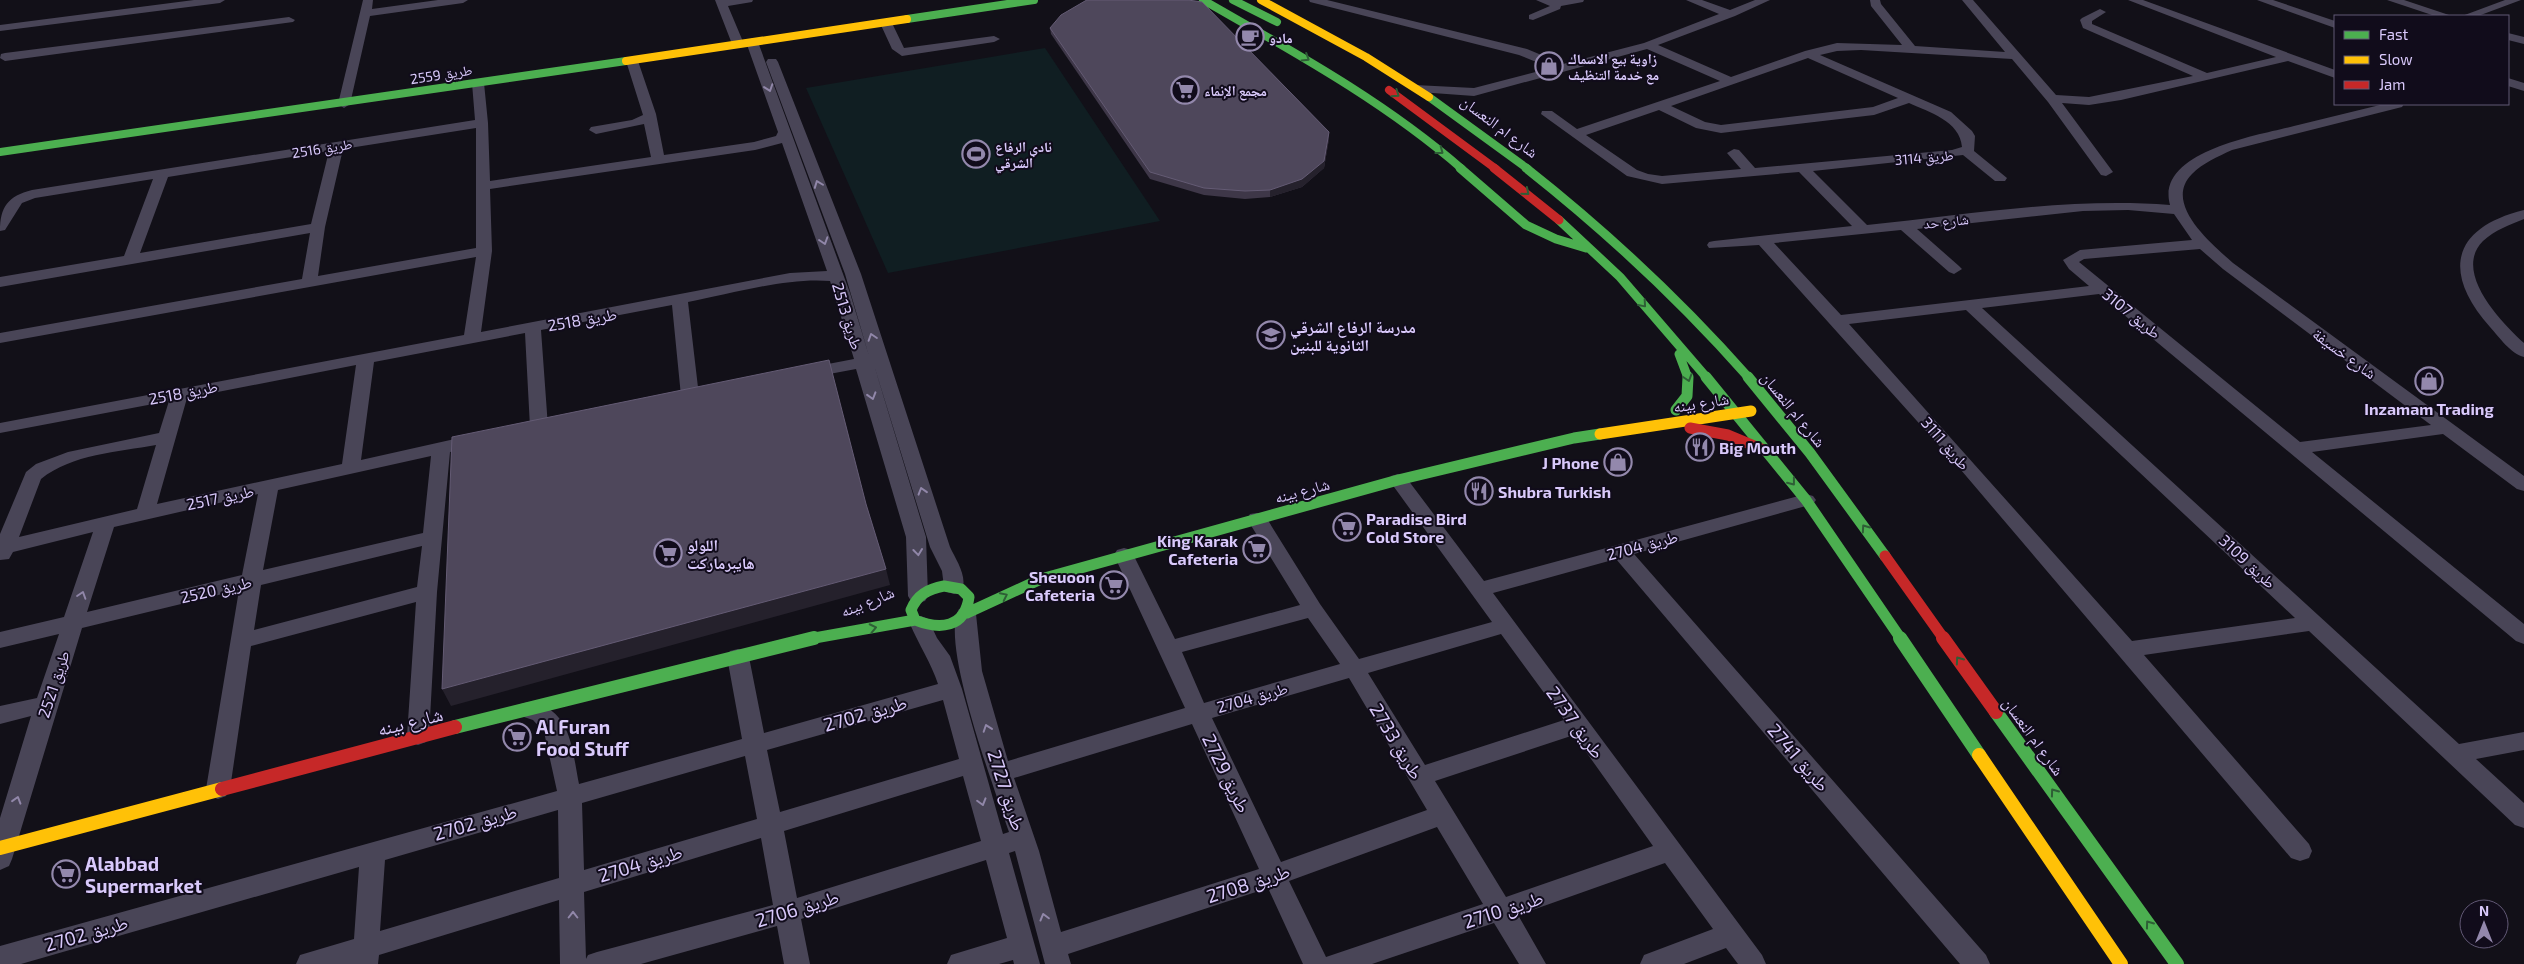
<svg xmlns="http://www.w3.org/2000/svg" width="2524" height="964" viewBox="0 0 2524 964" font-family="'Exo 2','Noto Naskh Arabic',sans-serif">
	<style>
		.green { fill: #101e22 }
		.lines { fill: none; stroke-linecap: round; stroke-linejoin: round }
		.street { fill: #494557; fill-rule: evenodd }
		.fast-far3 { stroke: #4caf50; stroke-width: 8 }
		.fast-far2 { stroke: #4caf50; stroke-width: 9 }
		.fast-far1 { stroke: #4caf50; stroke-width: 11 }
		.fast { stroke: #4caf50; stroke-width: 14 }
		.slow-far2 { stroke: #ffc107; stroke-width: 8 }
		.slow-far1 { stroke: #ffc107; stroke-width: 11 }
		.slow { stroke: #ffc107; stroke-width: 14 }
		.jam-far3 { stroke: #c62828; stroke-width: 8 }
		.jam-far2 { stroke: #c62828; stroke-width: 9 }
		.jam-far1 { stroke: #c62828; stroke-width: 11 }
		.jam { stroke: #c62828; stroke-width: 14 }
		.wall { fill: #3e3748 }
		.shaded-wall { fill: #25212c }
		.building { fill: #4e475b; stroke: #645b74 }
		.oneway { stroke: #2e5e36 }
		.oneway2 { stroke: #9187a9 }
		.labels { text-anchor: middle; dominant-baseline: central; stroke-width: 4; stroke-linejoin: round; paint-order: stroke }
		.far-poi-label { font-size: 14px; font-weight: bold; fill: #d9c9fb; stroke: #110c1b; text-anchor: start }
		.far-street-label { font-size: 14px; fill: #d9c9fb; stroke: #110c1b }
		.street-label { font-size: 16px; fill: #d9c9fb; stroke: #110c1b }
		.poi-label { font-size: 16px; font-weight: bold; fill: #d9c9fb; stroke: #110c1b; text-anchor: start }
		.near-street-label { font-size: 19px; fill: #d9c9fb; stroke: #110c1b }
		.near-poi-label { font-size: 19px; font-weight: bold; fill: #d9c9fb; stroke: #110c1b; text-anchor: start }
	</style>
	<rect width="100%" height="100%" fill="#121018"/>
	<path class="green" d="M1045 48 1160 221 888 273 806 88Z"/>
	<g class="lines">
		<path class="street" d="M194 0H225L220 3 0 31V25Z
			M363 0H373L372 9 438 0H468L463 3 370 16 350 104 344 108 338 104Z
			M715 0H753L752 2 728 6 744 44 742 46H734L732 44Z
			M1309 0H1327L1527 49 1563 64 1644 43 1719 14 1686 0H1702L1730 10 1755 0H1770L1735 16 1658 45 1731 77 1805 51 1837 43 1902 45 1871 6 1870 0H1880L1881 4 1915 46 2005 52 1962 0H1973L2056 95 2089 97 2193 76 2083 28 2080 20 2082 18 2100 9 2106 12 2092 21V24L2207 73 2276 57 2128 0H2143L2335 70V78L2288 61 2121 100 2089 105 2062 103 2113 172 2106 176 2101 175 2048 102 2012 59 1861 50 1837 51 1820 55 1951 112 1972 131 1975 136 1974 151 2007 178 2005 181H1995L1963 155 1813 171 1867 225C1967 215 2069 197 2170 205 2155 151 2260 135 2294 126 2324 119 2354 111 2384 104H2404L2402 107 2232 150C2217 157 2203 163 2192 174 2162 204 2213 245 2233 263L2524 476V491L2517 489 2443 434 2312 452 2524 624V644L2516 641 2099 294 1982 308 2459 744 2524 732V750L2476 759 2524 803V828L2515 825 2309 631 2144 655 2309 844 2312 851 2309 858 2300 861 2291 858 1961 470 1759 245 1709 248 1707 245 1709 242 1714 241 1852 226 1799 172 1662 184 1627 176 1541 114 1542 111H1552L1577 129 1720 81 1647 49 1474 96 1419 92 1415 91 1413 88 1415 85 1474 88 1551 68 1519 55 1310 2ZM1808 58 1898 98 1873 107 1721 125 1705 122 1671 106ZM1909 103C1929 112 1960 121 1962 147L1952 150 1755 168 1739 150 1734 149 1727 153 1741 169 1662 176 1648 174 1637 170 1586 135 1659 110 1696 128 1721 133 1874 115ZM2128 210 2174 214 2192 240 2080 250 2063 260 2069 269 2089 286 1841 315 1774 243 1901 230 1949 272 1954 274 1962 269 1959 266 1917 229 2083 211ZM2200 249 2223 269 2431 425 2300 442 2079 262 2084 259ZM1966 310 2295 618 2132 641 1849 324Z
			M1536 0H1584L1583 2 1561 6 1560 9 1533 20 1529 19V15L1550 6Z
			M2257 0H2273L2335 21V28Z
			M2387 0H2404L2452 16H2435Z
			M2505 0H2521L2478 16H2462Z
			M289 17 295 20 293 22 5 61 0 58 1 54 5 53Z
			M886 20 892 23 904 48 994 36 1000 39 994 42 902 56 892 49 880 23Z
			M2508 33 2524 37V44L2508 40Z
			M752 38 758 42 850 293 869 356 845 274 766 62 768 59H776L778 62 861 274 950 547C956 560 969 578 961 592L954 594 947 592 944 587 942 571 930 547 874 365 926 537 928 596 925 601 918 603 911 601 908 596 906 537 856 369 808 378 802 377 800 373 802 369 854 359 830 281C788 277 730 294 688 302L699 396 696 400H684L681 396 672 305 541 330 548 427 545 431H533L530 427 525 333 374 362 361 460 477 434 483 436 486 440 483 444 450 452 437 592 429 736 426 742 418 745 410 742 407 736 416 602 251 646 230 789 226 796 218 799 210 796 206 789 239 590 82 628 12 859 9 866 0 870V818L31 716 0 724V706L37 698 59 634 0 648V632L64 617 93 532 13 552 9 559 0 560V534L26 472 36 464 68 452 159 433 169 401 0 433V423L464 335 476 257 0 343V333L302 279 310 233 0 287V277L124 256 153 179 35 198 22 203 5 230 0 231C0 207 8 196 32 190L475 120 472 83 478 79 484 83 488 123 490 181 651 157 644 124 596 134 589 130 591 127 632 120 643 115 626 61 632 57 638 61 656 114 664 155 754 142 776 136 778 132 746 42ZM476 128V248L318 276 325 227 343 149ZM782 143 827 271 790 273 481 332 492 251 490 189 755 150ZM329 151 311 224 140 253 168 177ZM356 365 342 464 157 504 187 398ZM156 445 137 509 19 537 41 479C72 454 118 452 156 445ZM431 456 423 533 263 570 278 490ZM258 494 242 575 87 612 114 527ZM422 546 417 587 254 630 261 585Z
			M2508 78 2524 83V91L2508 86Z
			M2524 210V219C2509 225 2495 230 2483 241 2452 272 2502 323 2524 343V357C2511 354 2499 337 2490 327 2442 273 2451 228 2524 210Z
			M1398 474 1405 476 1484 581 1806 494 1813 496 1816 500 1813 504 1634 554 1986 955 1990 964H1960L1616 559 1493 593 1762 955 1766 964H1738L1726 948 1684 964H1640L1644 955 1713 929 1665 863 1518 915 1546 964H1519L1494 923 1372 964H1303L1268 888 1068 954 1071 964H1045L1015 851 1009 853 1040 964H1014L1013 960 999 964H947L951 955 1007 938 986 860 801 919 810 964H784L777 926 641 964H560L559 900 379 955 378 964H296L300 955 354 939 359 867 21 964H0V946L557 791 544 732 533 720 521 716 518 710 521 704C529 701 532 702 540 705 572 715 573 756 579 784L742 739 727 657 730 651 738 649 746 651 749 657 764 733 938 684C931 663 919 645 910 624L914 619 921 616 928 619 937 638 950 656 962 689 1003 834 1009 832C996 793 939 642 959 609L966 607 973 609 976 614 982 671 1008 761 1185 708 1114 555 1117 550 1124 548 1131 550 1175 639 1300 605 1247 519 1250 514 1257 513 1264 514 1320 604 1359 659 1492 622 1389 480 1391 476ZM1308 618 1340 664 1204 703 1182 652ZM1501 634 1564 720 1425 765 1368 673ZM1349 678 1427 810 1281 862 1212 718ZM943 700 959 759 780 812 767 750ZM1192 724 1259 869 1061 932 1039 851 1014 778ZM1574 735 1653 846 1506 897 1435 781ZM745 756 757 819 584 870 582 803ZM963 776 981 841 797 898 784 831ZM558 810 559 878 380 931 385 860ZM1437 827 1483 904 1326 957 1289 881ZM761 838 773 905 597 952 588 955 586 959 584 892Z"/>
		<path class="fast-far3" d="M1203 0C1292 51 1384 101 1462 169
			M1233 0 1277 22
			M907 19 1034 0
			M1429 97 1528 169
			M0 152 626 61"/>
		<path class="fast-far2" d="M1460 168 1526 225 1556 239 1586 248
			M1526 168C1607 232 1681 301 1749 378
			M1559 220 1620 277 1707 378
			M1679 354 1688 378"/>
		<path class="fast-far1" d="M1706 377 1806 500 1901 639
			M1748 377 1810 453 1885 556
			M1676 410 1687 396 1688 377
			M944 586 961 589 969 597C965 628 940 630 915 620L911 610C917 595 928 589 944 586Z
			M967 613 1041 579 1398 480 1574 438 1600 434
			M809 639 915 620"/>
		<path class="fast" d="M1900 638 1979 755
			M1996 712 2177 964
			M455 727 814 638"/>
		<path class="slow-far2" d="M1261 0 1366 57 1429 97
			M626 61 907 19"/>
		<path class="slow-far1" d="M1600 434 1751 411"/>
		<path class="slow" d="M1979 755 2121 964
			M0 848 222 789"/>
		<path class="jam-far3" d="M1389 90 1496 169"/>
		<path class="jam-far2" d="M1494 168 1559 220"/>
		<path class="jam-far1" d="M1690 428 1728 435 1764 450
			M1885 556 1944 639"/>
		<path class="jam" d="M1943 638 1996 712
			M222 789 455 727"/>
	</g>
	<path class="wall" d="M1050 28 1329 132V139L1324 168 1302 187 1270 197 1245 199 1204 195 1150 179 1051 34Z"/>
	<path class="shaded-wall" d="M1329 132V139L1324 168 1302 187 1270 197V190Z
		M886 569 890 585 451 706 442 689Z"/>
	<path class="building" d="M1087 0H1188L1202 2 1329 132 1324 161 1302 179 1270 190 1245 191 1204 188 1150 172 1050 28 1061 15 1085 1Z
		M829 360 866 504 886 569 442 689 452 437Z"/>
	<defs><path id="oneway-chevron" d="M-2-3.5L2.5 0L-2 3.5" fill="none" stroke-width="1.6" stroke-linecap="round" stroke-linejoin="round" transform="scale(1.25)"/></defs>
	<g class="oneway">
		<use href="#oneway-chevron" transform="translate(1306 58) rotate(32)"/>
		<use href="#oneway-chevron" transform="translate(1396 94) rotate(35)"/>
		<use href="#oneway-chevron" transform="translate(1440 151) rotate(37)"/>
		<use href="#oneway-chevron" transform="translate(1526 192) rotate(40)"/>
		<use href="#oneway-chevron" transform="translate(1643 304) rotate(49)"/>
		<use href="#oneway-chevron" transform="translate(1688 378) rotate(72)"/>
		<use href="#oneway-chevron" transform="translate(1792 482) rotate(52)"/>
		<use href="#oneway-chevron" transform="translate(1865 528) rotate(-125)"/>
		<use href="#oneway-chevron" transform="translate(1004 596) rotate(-26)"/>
		<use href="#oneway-chevron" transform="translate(873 628) rotate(-12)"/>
		<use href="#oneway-chevron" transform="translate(1959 660) rotate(-125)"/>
		<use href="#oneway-chevron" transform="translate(2054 792) rotate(-126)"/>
		<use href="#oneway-chevron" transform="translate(2149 924) rotate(-126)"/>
	</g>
	<g class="oneway2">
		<use href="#oneway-chevron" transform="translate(769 88) rotate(71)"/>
		<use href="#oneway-chevron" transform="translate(818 184) rotate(-111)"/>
		<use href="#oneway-chevron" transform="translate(824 241) rotate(72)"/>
		<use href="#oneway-chevron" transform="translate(872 337) rotate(-108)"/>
		<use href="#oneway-chevron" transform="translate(872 396) rotate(73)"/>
		<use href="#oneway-chevron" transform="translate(922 491) rotate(-107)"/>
		<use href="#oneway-chevron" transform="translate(918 552) rotate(83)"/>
		<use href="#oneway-chevron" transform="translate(82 595) rotate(-72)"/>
		<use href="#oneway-chevron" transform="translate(987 728) rotate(-109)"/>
		<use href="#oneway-chevron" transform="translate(17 800) rotate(-73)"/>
		<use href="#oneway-chevron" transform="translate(982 802) rotate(74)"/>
		<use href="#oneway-chevron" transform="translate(573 915) rotate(-90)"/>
		<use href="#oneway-chevron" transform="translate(1044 917) rotate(-105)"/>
	</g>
	<defs>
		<g id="cafe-ring" transform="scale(1.4375)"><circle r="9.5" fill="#110c1b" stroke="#9388ac" stroke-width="1.5"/><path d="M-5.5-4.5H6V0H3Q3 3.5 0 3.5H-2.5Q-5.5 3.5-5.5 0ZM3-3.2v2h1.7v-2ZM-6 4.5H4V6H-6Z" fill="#9388ac"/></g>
		<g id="shop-ring" transform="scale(1.4375)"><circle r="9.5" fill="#110c1b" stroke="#9388ac" stroke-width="1.5"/><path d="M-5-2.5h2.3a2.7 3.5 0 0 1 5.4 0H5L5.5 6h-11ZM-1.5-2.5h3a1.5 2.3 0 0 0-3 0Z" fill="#9388ac"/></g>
		<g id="supermarket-ring" transform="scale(1.4375)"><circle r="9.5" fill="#110c1b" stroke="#9388ac" stroke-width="1.5"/><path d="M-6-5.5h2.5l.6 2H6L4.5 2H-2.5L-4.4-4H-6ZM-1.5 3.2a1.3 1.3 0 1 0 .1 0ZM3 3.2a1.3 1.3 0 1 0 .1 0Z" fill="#9388ac"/></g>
		<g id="stadium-ring" transform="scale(1.4375)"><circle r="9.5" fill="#110c1b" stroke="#9388ac" stroke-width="1.5"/><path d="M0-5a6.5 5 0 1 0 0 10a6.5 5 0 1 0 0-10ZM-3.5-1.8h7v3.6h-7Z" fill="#9388ac"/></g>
		<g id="school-ring" transform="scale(1.4375)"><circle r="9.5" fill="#110c1b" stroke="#9388ac" stroke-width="1.5"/><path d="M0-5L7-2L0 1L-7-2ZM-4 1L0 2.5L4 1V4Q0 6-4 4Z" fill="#9388ac"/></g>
		<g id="restaurant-ring" transform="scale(1.4375)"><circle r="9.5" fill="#110c1b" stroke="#9388ac" stroke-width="1.5"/><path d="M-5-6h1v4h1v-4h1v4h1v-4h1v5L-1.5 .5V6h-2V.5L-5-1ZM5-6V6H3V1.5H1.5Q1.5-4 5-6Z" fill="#9388ac"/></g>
	</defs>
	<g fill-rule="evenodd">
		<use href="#cafe-ring" x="1250" y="37"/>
		<use href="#shop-ring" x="1549" y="66"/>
		<use href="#supermarket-ring" x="1185" y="90"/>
		<use href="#stadium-ring" x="976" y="154"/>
		<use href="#school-ring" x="1271" y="335"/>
		<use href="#shop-ring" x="2429" y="381"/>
		<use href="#restaurant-ring" x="1700" y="447"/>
		<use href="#shop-ring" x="1618" y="462"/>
		<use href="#restaurant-ring" x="1479" y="491"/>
		<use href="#supermarket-ring" x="1347" y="527"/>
		<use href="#supermarket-ring" x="1257" y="549"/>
		<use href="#supermarket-ring" x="668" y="553"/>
		<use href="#supermarket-ring" x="1114" y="585"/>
		<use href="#supermarket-ring" x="517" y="737"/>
		<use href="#supermarket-ring" x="66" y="874"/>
	</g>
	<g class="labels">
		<g class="far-poi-label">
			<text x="1269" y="37">مادو</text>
			<text x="1568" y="58">زاوية بيع الاسماك<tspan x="1568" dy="16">مع خدمة التنظيف</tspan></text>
			<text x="1204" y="90">مجمع الإنماء</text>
			<text x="995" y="146">نادي الرفاع<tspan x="995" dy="16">الشرقي</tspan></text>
		</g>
		<g class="far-street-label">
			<text transform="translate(441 74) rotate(-9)">طريق 2559</text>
			<text transform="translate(322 148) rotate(-9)">طريق 2516</text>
			<text transform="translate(1924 157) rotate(-5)">طريق 3114</text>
			<text transform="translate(1946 221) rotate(-6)">شارع حد</text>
		</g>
		<g class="street-label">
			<text transform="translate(1500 126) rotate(37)">شارع ام النعسان</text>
			<text transform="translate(2132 313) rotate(39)">طريق 3107</text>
			<text transform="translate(848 316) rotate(73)">طريق 2513</text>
			<text transform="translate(582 319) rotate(-10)">طريق 2518</text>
			<text transform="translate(2345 353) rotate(36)">شارع خسيفة</text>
			<text transform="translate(183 392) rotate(-11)">طريق 2518</text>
			<text transform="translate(1701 402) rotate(-9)">شارع بينه</text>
			<text transform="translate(1794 409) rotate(51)">شارع ام النعسان</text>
			<text transform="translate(1946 443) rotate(49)">طريق 3111</text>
			<text transform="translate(1302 490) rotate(-15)">شارع بينه</text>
			<text transform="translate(220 497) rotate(-12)">طريق 2517</text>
			<text transform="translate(1642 545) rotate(-15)">طريق 2704</text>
			<text transform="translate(2248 561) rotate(43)">طريق 3109</text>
			<text transform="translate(216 589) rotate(-13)">طريق 2520</text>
			<text transform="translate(867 601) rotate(-22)">شارع بينه</text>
			<text transform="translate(53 684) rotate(-72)">طريق 2521</text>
			<text transform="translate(1252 697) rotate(-16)">طريق 2704</text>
			<text transform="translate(2034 736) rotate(54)">شارع ام النعسان</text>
		</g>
		<g class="poi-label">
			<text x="1290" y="326">مدرسة الرفاع الشرقي<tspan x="1290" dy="18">الثانوية للبنين</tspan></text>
			<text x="2429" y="408" text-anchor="middle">Inzamam Trading</text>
			<text x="1719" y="447">Big Mouth</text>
			<text x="1599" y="462" text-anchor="end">J Phone</text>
			<text x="1498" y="491">Shubra Turkish</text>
			<text x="1366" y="518">Paradise Bird<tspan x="1366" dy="18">Cold Store</tspan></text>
			<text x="1238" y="540" text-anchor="end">King Karak<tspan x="1238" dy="18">Cafeteria</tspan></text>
			<text x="687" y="544">اللولو<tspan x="687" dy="18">هايبرماركت</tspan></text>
			<text x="1095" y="576" text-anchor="end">Sheuoon<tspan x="1095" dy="18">Cafeteria</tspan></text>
		</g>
		<g class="near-street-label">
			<text transform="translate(865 713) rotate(-16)">طريق 2702</text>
			<text transform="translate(410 721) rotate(-14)">شارع بينه</text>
			<text transform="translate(1576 722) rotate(54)">طريق 2737</text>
			<text transform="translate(1397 741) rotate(59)">طريق 2733</text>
			<text transform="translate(1799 757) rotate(49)">طريق 2741</text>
			<text transform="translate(1227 773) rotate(64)">طريق 2729</text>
			<text transform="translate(1007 790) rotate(72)">طريق 2727</text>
			<text transform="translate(475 822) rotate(-16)">طريق 2702</text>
			<text transform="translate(640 863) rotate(-17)">طريق 2704</text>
			<text transform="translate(1248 883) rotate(-18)">طريق 2708</text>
			<text transform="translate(797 908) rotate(-17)">طريق 2706</text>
			<text transform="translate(1503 909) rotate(-18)">طريق 2710</text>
			<text transform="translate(86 933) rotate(-16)">طريق 2702</text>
		</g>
		<g class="near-poi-label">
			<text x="536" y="726">Al Furan<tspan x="536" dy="22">Food Stuff</tspan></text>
			<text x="85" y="863">Alabbad<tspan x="85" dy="22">Supermarket</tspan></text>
		</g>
	</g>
	<rect x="2334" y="15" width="175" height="90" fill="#110c1b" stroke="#615875"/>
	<rect x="2344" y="31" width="25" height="8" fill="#4caf50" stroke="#615875"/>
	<text x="2379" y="40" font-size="15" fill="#d9c9fb">Fast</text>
	<rect x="2344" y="56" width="25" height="8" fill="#ffc107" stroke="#615875"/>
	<text x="2379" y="65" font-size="15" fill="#d9c9fb">Slow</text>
	<rect x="2344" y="81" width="25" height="8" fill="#c62828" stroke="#615875"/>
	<text x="2379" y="90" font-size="15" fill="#d9c9fb">Jam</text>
	<g transform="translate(2484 924)"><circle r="24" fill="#110c1b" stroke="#615875"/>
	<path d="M0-4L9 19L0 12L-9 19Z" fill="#9388ac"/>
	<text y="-8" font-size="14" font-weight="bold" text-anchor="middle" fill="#d9c9fb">N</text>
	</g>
</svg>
